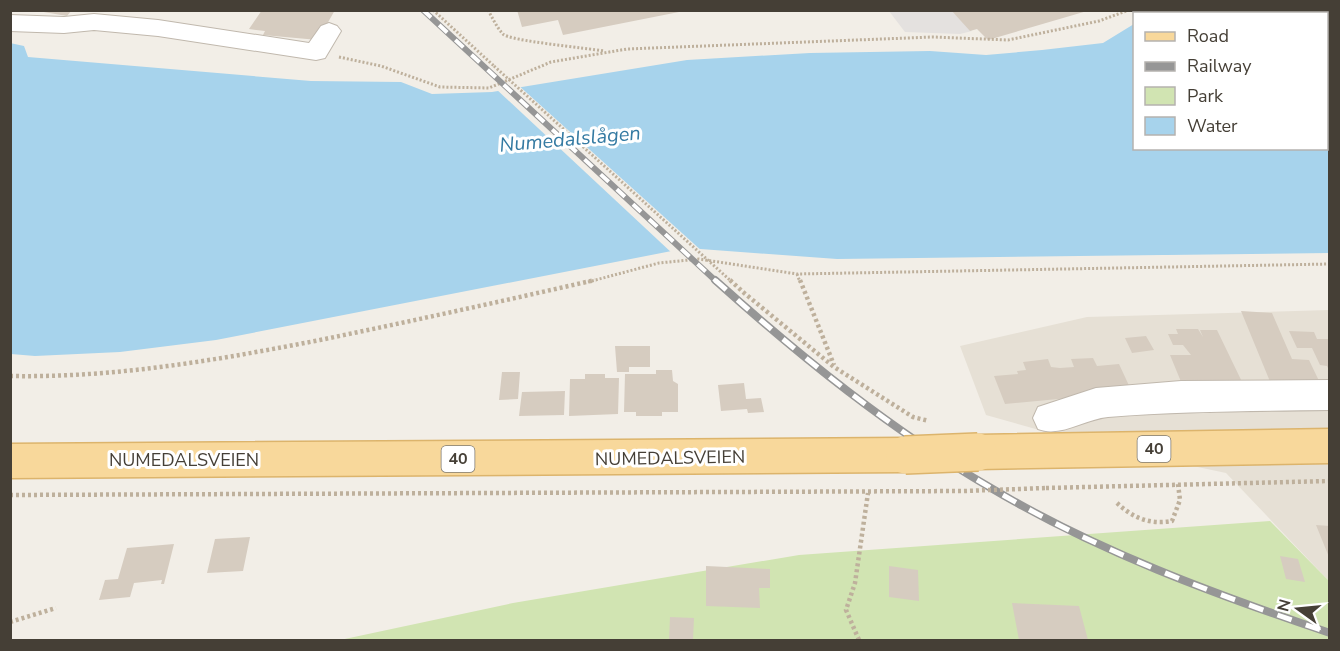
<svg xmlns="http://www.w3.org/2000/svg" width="1340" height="651" viewBox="0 0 1340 651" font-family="'Nunito Sans',sans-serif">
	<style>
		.residential { fill: #e6e0d5 }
		.green { fill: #d1e4b2 }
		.parking { fill: #e4e1df }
		.water { fill: #a7d3ec }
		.pier { fill: #f2eee7 }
		.building { fill: #d6ccc0 }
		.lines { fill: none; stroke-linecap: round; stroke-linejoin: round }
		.minor-casing { stroke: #c0b8ad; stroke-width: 2 }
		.major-casing { stroke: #dcb46c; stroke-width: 3 }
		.path-far1 { stroke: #beb09c; stroke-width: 3; stroke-dasharray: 2 2; stroke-linecap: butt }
		.path { stroke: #beb09c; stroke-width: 4.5; stroke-dasharray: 3 3; stroke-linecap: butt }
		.minor { fill: #fff; fill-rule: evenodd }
		.major { fill: #f8d89b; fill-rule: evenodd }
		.rail-far1-casing { stroke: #969696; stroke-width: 6 }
		.rail-casing { stroke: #969696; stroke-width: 8 }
		.rail-far1 { stroke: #fff; stroke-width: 4; stroke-dasharray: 11; stroke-linecap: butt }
		.rail { stroke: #fff; stroke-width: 5; stroke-dasharray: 15; stroke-linecap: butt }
		.major-bridge-casing { stroke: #dcb46c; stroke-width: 40; stroke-linecap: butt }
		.path-bridge-far1 { stroke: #beb09c; stroke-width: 3; stroke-dasharray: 2 2; stroke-linecap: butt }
		.path-bridge { stroke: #beb09c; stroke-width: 4.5; stroke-dasharray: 3 3; stroke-linecap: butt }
		.major-bridge { stroke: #f8d89b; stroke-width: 37 }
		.labels { text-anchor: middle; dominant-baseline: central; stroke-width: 6; stroke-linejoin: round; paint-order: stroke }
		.shield { fill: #fff; stroke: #7d7972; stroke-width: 1.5 }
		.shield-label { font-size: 16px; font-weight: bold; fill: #453f36 }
		.street-label { font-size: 18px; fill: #453f36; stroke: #fff }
		.water-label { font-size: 20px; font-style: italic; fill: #347aa2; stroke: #fff }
	</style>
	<rect width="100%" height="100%" fill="#f2eee7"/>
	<path class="residential" d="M1329 310V581L1226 473 1089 444 986 415 960 346 1087 317Z"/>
	<path class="green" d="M1270 521 1329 581V640H340L513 603 799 555Z"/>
	<path class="parking" d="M889 11H952L972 31 960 34 905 32Z"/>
	<path class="water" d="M1166 10 1329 11V253L837 259 687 248 216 340 120 352 35 356 11 354 10 43 24 46 28 57 311 81 401 82 432 94 492 92 687 60 810 53 930 51 986 55 1042 50 1103 43 1134 24V148H1326V14L1156 13Z"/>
	<path class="pier" d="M517 84 703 252 673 254 495 88Z"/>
	<path class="building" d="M32 10H72L67 16Z
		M262 10H335L318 40 263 35 265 31 249 29Z
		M517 10H679V12L563 35 558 20 522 27Z
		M951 10H1087V11L988 40 977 29 970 31Z
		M1241 311 1272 313 1292 359 1309 360 1320 383 1271 384Z
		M1176 329H1198L1203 337 1200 330H1217L1244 386 1184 389 1170 355H1191L1183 345H1173L1168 334H1178Z
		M1289 331 1314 332 1317 339H1330V372L1327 366 1320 365 1312 348H1297Z
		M1146 336 1154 350 1132 353 1125 338Z
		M615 346H650V367H629V372H617Z
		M1093 358 1097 366 1119 364 1132 392 1005 404 994 376 1018 374 1017 371 1026 370 1023 362 1048 359 1051 367 1060 368 1074 367 1071 359Z
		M656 370H672L673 381 678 384V412H662V416H636V412H624L625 374H656Z
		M502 372H520L518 399 499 400Z
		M585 374H605V378H619L618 414 569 416 570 379H585Z
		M744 383 746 399 761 398 764 412 748 413 747 409 721 411 718 385Z
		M565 391 564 415 519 416 522 392Z
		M1316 525 1330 526V557H1329Z
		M250 537 243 571 207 573 215 539Z
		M174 544 164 584H161L162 580 134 583 130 597 99 600 105 580 118 579 127 548Z
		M1280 556 1298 559 1305 582 1286 579Z
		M706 566 770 569V588H759L760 608 706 606Z
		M889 566 918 570 919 601 889 597Z
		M1012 603 1079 606 1088 640H1019Z
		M670 617 694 618 693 640H669Z"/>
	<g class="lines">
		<g class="minor-casing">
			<path id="minor" d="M94 14 158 20 309 43 321 26 329 23 337 26 341 31 325 58 316 60 158 36 94 30 64 33 10 31V15L64 17Z
				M1330 380V410C1255 411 1182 411 1108 417 1085 419 1060 438 1038 429L1033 418 1038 407 1096 388 1181 381Z"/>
		</g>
		<g class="major-casing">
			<path id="major" d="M1330 429V463L978 469 965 464 960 452 965 440 978 435Z
				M905 438 918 443 923 455 918 467 905 472 10 478V444Z"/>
		</g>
		<path class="path-far1" d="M433 10 494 66
			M488 10C492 17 497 28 503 34 509 41 588 48 604 51
			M339 57 381 66 440 87 489 88 551 62 627 49 933 37 1008 40 1099 21 1129 10
			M797 274 800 282
			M588 282 659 263 699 259 797 274 1330 264"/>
		<path class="path" d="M800 280 834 365
			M743 292 834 367 913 417 929 421
			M10 376C116 378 217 360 320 340 412 321 503 301 595 280
			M1046 488 1330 481
			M10 495 964 491
			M1117 503C1133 518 1150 525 1172 521L1180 500 1178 484
			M10 622 56 608
			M859 640 846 610 855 583 868 493"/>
		<use href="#minor" class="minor"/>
		<use href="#major" class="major"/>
		<g class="rail-far1-casing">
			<path id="rail-far1" d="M423 10 717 282"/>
		</g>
		<g class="rail-casing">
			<path id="rail" d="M715 280C801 357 891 430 991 488 1097 551 1214 594 1330 633"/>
		</g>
		<use href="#rail-far1" class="rail-far1"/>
		<use href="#rail" class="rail"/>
		<g class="major-bridge-casing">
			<path id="major-bridge" d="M905 455 978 452"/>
		</g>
		<path class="path-bridge-far1" d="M494 66 732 282"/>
		<path class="path-bridge" d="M730 280 743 292
			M964 491 1046 488"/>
		<use href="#major-bridge" class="major-bridge"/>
	</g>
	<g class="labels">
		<g class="shield">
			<rect x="1137.5" y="436" width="33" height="26" rx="4.5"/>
			<rect x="441.5" y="446" width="33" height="26" rx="4.5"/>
		</g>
		<g class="shield-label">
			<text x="1154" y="449">40</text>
			<text x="458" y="459">40</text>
		</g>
		<g class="street-label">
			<text transform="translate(670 458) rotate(-1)">NUMEDALSVEIEN</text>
			<text x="184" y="460">NUMEDALSVEIEN</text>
		</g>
		<g class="water-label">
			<text transform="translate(570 139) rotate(-5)">Numedalslågen</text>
		</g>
	</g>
	<rect width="1340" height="651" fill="none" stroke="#453f36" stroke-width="24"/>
	<rect x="1133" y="12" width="195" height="138" fill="#ffffff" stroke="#b5b2af" stroke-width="1.5"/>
	<rect x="1145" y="32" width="30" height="9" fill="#f8d89b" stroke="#b5b2af" stroke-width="1.5"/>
	<text x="1187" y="42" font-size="18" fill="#453f36">Road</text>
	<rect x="1145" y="62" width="30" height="9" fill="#969696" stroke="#b5b2af" stroke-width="1.5"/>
	<text x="1187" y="72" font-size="18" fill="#453f36">Railway</text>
	<rect x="1145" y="87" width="30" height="18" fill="#d1e4b2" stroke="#b5b2af" stroke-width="1.5"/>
	<text x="1187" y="102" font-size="18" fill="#453f36">Park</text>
	<rect x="1145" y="117" width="30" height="18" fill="#a7d3ec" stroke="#b5b2af" stroke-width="1.5"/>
	<text x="1187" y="132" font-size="18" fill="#453f36">Water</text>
	<g transform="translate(1298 609) rotate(285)" stroke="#ffffff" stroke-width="4.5" paint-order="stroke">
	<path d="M0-4.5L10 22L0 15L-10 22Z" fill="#453f36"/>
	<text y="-9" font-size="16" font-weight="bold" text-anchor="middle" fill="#453f36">N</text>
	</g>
</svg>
